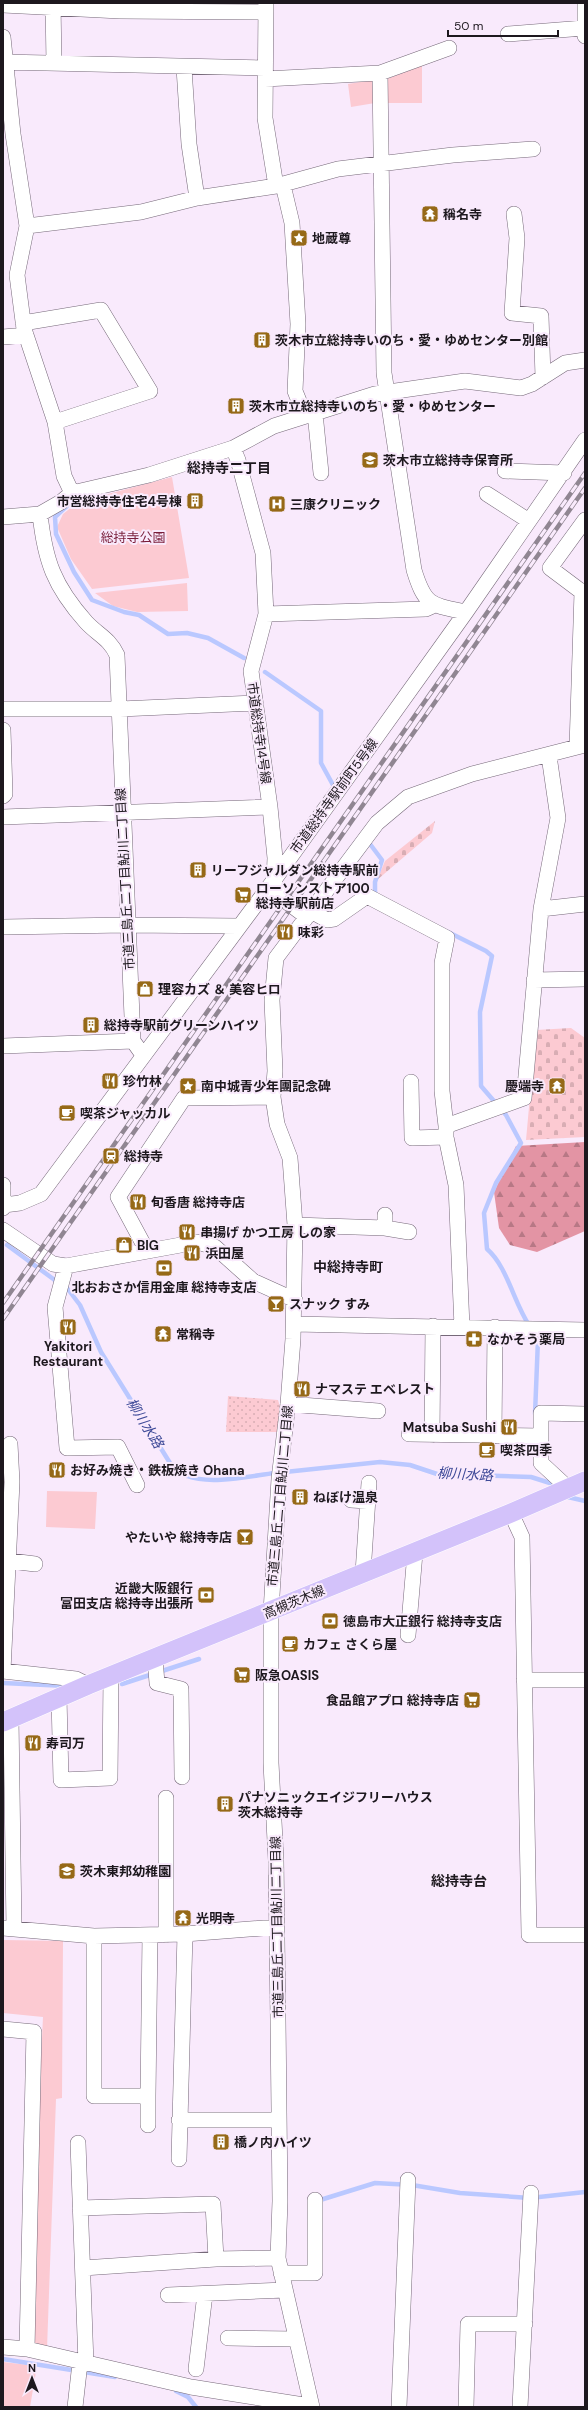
<svg xmlns="http://www.w3.org/2000/svg" width="588" height="2410" viewBox="0 0 588 2410" font-family="'DM Sans','Noto Sans JP',sans-serif">
	<style>
		.grass { fill: url(#grass-dots) }
		.forest { fill: url(#forest-firs) }
		.cemetery { fill: url(#cemetery-stones) }
		.park { fill: #fccad2 }
		.lines { fill: none; stroke-linecap: round; stroke-linejoin: round }
		.stream { stroke: #bac8ff; stroke-width: 4.5 }
		.minor-casing { stroke: #766979; stroke-width: 16 }
		.major-casing { stroke: #fff; stroke-width: 20 }
		.minor { stroke: #fff; stroke-width: 15 }
		.major { stroke: #d3c2fa; stroke-width: 19 }
		.rail-casing { stroke: #908692; stroke-width: 4.5 }
		.rail { stroke: #f9eafc; stroke-width: 3; stroke-dasharray: 9; stroke-linecap: butt }
		.labels { text-anchor: middle; dominant-baseline: central; stroke-width: 4; stroke-linejoin: round; paint-order: stroke }
		.poi-label { font-size: 13px; font-weight: bold; fill: #1d181e; stroke: #f9eafc; text-anchor: start }
		.park-label { font-size: 13px; fill: #791d3a; stroke: #f9eafc }
		.street-label { font-size: 13px; fill: #1d181e; stroke: #f9eafc }
		.neighbourhood-label { font-size: 14px; font-weight: bold; fill: #1d181e; stroke: #f9eafc }
		.water-label { font-size: 14px; font-style: italic; fill: #3e4a98; stroke: #f9eafc }
	</style>
	<defs>
		<pattern id="grass-dots" width="8" height="8" patternUnits="userSpaceOnUse"><rect width="8" height="8" fill="#fccad2"/><path d="M2 2h.1M6 6h.1" fill="none" stroke="#d8adb4" stroke-width="1.8" stroke-linecap="round"/></pattern>
		<pattern id="forest-firs" width="22" height="20" patternUnits="userSpaceOnUse"><rect width="22" height="20" fill="#e394a4"/><path d="M5 1l3.5 6h-7zM16 11l3.5 6h-7z" fill="#b77885"/></pattern>
		<pattern id="cemetery-stones" width="16" height="16" patternUnits="userSpaceOnUse"><rect width="16" height="16" fill="#fccad2"/><path d="M2 7V4a2 2 0 0 1 4 0v3zM10 15v-3a2 2 0 0 1 4 0v3z" fill="#d8adb4"/></pattern>
	</defs>
	<rect width="100%" height="100%" fill="#f9eafc"/>
	<path class="grass" d="M228 1396 278 1400 281 1410 279 1432H226Z"/>
	<path class="forest" d="M585 1142V1231L537 1252 510 1245 499 1228 494 1192 516 1146Z"/>
	<path class="cemetery" d="M435 821 432 833 377 880 385 861Z
		M571 1028 585 1038V1137L526 1140 536 1030Z"/>
	<path class="park" d="M422 65V103H387V79Z
		M372 80 375 103 351 107 348 84Z
		M172 477 189 578 92 589 71 559 57 527 63 514 78 502Z
		M187 583 188 611 137 612 113 606 95 593Z
		M47 1491 97 1492 95 1529 46 1527Z
		M3 1940 63 1941 62 2098 56 2099 47 2349 28 2341 43 2017 3 2013Z
		M3 2362 37 2366 30 2407H3Z"/>
	<g class="lines">
		<path class="stream" d="M67 506 55 517 56 534 74 572 92 600 124 612 139 615 168 634 187 633 208 638 244 658
			M265 672 321 711V763L333 785
			M370 844 382 860 375 882V895L377 896
			M448 932 486 951 492 956 480 1012 481 1086 506 1115 521 1143 496 1183 484 1213 487 1249C507 1266 514 1303 529 1325
			M7 1245 56 1281
			M67 1288 80 1305 101 1352 170 1463C175 1468 180 1474 187 1476 211 1485 250 1476 275 1473
			M534 1333 538 1339 535 1414
			M285 1472 380 1462 410 1465 437 1474 531 1477 550 1483
			M568 1497 585 1501
			M3 1683 67 1686
			M122 1684 199 1659
			M317 2201 375 2183 412 2185 460 2193 530 2198 585 2192
			M3 2359 115 2377
			M176 2391 188 2397 196 2407"/>
		<g class="minor-casing">
			<path id="minor" d="M53 3 54 63
				M585 3V36
				M3 5 120 11 265 12
				M508 34 584 28
				M3 37 13 134 27 226 17 275 24 329 55 422 64 476 72 493
				M3 62 265 68
				M184 68 189 144 197 198
				M380 73 384 373 414 570C425 606 431 605 466 612
				M265 79 380 73 449 48
				M283 185 292 223 298 324 295 391 305 416
				M276 186 338 169 453 155 533 149
				M514 214 517 238 512 313 541 316 543 377
				M27 226 141 212 197 198 276 186 265 118 266 3
				M23 323 101 310 150 391 55 422
				M3 337 26 335
				M315 413 321 473
				M233 448 238 460 263 553 266 614 251 671 270 807 275 858 274 880 279 896 307 917
				M505 471 564 473
				M487 494 529 521
				M40 514C45 561 54 586 86 622 98 635 109 638 117 655L133 1041 143 1055
				M3 517 40 514 61 502 72 493 149 475 233 448 274 426 375 394 465 381 521 388 532 384 565 363 585 360
				M582 592 550 568 585 520
				M266 614 426 609 435 605
				M3 709H120L255 703
				M3 730 5 794 3 796
				M577 747 582 592 585 591
				M549 756 558 818 541 909 585 904
				M3 817 270 807
				M311 911 327 920 334 919 367 896 447 938 442 963V1091L446 1126
				M3 927 126 925 238 926
				M534 980 585 979
				M3 1046 133 1041
				M411 1082 412 1138 446 1137V1126L524 1098 541 909
				M446 1137 456 1185 462 1327
				M3 1185V1208
				M4 1205 20 1203 41 1194 274 880 466 612 585 440
				M295 1225 385 1228V1215
				M385 1228 409 1232
				M3 1230 53 1264 66 1266 197 1242 215 1247 253 1281 295 1300
				M147 1251 118 1197 184 1098 273 1097
				M66 1266 55 1307 67 1448 118 1447 137 1485
				M294 1324 585 1330
				M288 1404 378 1411
				M409 1434 541 1436
				M432 1435 433 1326
				M494 1436 495 1327
				M10 1444 12 1482 3 1671 76 1679 88 1685
				M568 1488 541 1463V1413L585 1414
				M351 1500 367 1501
				M511 1513 522 1537 529 1935H585
				M3 1560 35 1564
				M363 1573 369 1483
				M408 1635 415 1553
				M155 1658 157 1683 181 1689 182 1777
				M524 1680H585
				M59 1697 61 1780 110 1778 111 1676
				M11 1718 14 1928
				M166 1798V1935
				M3 1928 94 1936 185 1934 276 1927
				M94 1936V2096H148L150 1935
				M3 2029 34 2032 27 2349
				M148 2096V2125
				M179 2120H278
				M78 2143 86 2364
				M179 2159 185 1934
				M80 2208 213 2204 216 2259 83 2268
				M216 2259 278 2258
				M281 2273H315V2200
				M168 2295 285 2290
				M228 2338 295 2339
				M3 2347 27 2349 191 2387 310 2406
				M196 2369 205 2294
				M75 2407 80 2363
				M312 2407 278 2258 280 2201 278 2019 276 1860 271 1763V1612L279 1479 288 1404 293 1339 295 1225 290 1158 277 1124 273 1097 275 1071 272 1000 276 958 377 823 408 797 472 774 585 745
				M399 2407 408 2180
				M466 2407 468 2324H525
				M520 2407 531 2193"/>
		</g>
		<g class="major-casing">
			<path id="major" d="M3 1722 88 1685 511 1513 585 1481"/>
		</g>
		<use href="#minor" class="minor"/>
		<use href="#major" class="major"/>
		<g class="rail-casing">
			<path id="rail" d="M3 1303 585 473
				M3 1319 585 488"/>
		</g>
		<use href="#rail" class="rail"/>
	</g>
	<defs>
		<g id="temple-square" transform="scale(0.9)"><rect x="-9" y="-9" width="18" height="18" rx="4" fill="#966917" stroke="#f9eafc"/><path d="M0-6L5-2H3V0L6.5 2.5H4V6H1.5V3h-3V6H-4V2.5H-6.5L-3 0V-2H-5Z" fill="#fff"/></g>
		<g id="sight-square" transform="scale(0.9)"><rect x="-9" y="-9" width="18" height="18" rx="4" fill="#966917" stroke="#f9eafc"/><path d="M0-6L1.8-2.2L6-1.7L2.9 1.2L3.7 5.4L0 3.3L-3.7 5.4L-2.9 1.2L-6-1.7L-1.8-2.2Z" fill="#fff"/></g>
		<g id="building-square" transform="scale(0.9)"><rect x="-9" y="-9" width="18" height="18" rx="4" fill="#966917" stroke="#f9eafc"/><path d="M-4-6H4V6H1V3H-1V6H-4ZM-2.5-4.3h1.7v1.8h-1.7ZM.8-4.3h1.7v1.8H.8ZM-2.5-1h1.7V.8h-1.7ZM.8-1h1.7V.8H.8Z" fill="#fff"/></g>
		<g id="school-square" transform="scale(0.9)"><rect x="-9" y="-9" width="18" height="18" rx="4" fill="#966917" stroke="#f9eafc"/><path d="M0-5L7-2L0 1L-7-2ZM-4 1L0 2.5L4 1V4Q0 6-4 4Z" fill="#fff"/></g>
		<g id="hospital-square" transform="scale(0.9)"><rect x="-9" y="-9" width="18" height="18" rx="4" fill="#966917" stroke="#f9eafc"/><path d="M-5-5h3v3.5h4V-5h3V5h-3V1.5h-4V5h-3Z" fill="#fff"/></g>
		<g id="supermarket-square" transform="scale(0.9)"><rect x="-9" y="-9" width="18" height="18" rx="4" fill="#966917" stroke="#f9eafc"/><path d="M-6-5.5h2.5l.6 2H6L4.5 2H-2.5L-4.4-4H-6ZM-1.5 3.2a1.3 1.3 0 1 0 .1 0ZM3 3.2a1.3 1.3 0 1 0 .1 0Z" fill="#fff"/></g>
		<g id="restaurant-square" transform="scale(0.9)"><rect x="-9" y="-9" width="18" height="18" rx="4" fill="#966917" stroke="#f9eafc"/><path d="M-5-6h1v4h1v-4h1v4h1v-4h1v5L-1.5 .5V6h-2V.5L-5-1ZM5-6V6H3V1.5H1.5Q1.5-4 5-6Z" fill="#fff"/></g>
		<g id="shop-square" transform="scale(0.9)"><rect x="-9" y="-9" width="18" height="18" rx="4" fill="#966917" stroke="#f9eafc"/><path d="M-5-2.5h2.3a2.7 3.5 0 0 1 5.4 0H5L5.5 6h-11ZM-1.5-2.5h3a1.5 2.3 0 0 0-3 0Z" fill="#fff"/></g>
		<g id="cafe-square" transform="scale(0.9)"><rect x="-9" y="-9" width="18" height="18" rx="4" fill="#966917" stroke="#f9eafc"/><path d="M-5.5-4.5H6V0H3Q3 3.5 0 3.5H-2.5Q-5.5 3.5-5.5 0ZM3-3.2v2h1.7v-2ZM-6 4.5H4V6H-6Z" fill="#fff"/></g>
		<g id="station-square" transform="scale(0.9)"><rect x="-9" y="-9" width="18" height="18" rx="4" fill="#966917" stroke="#f9eafc"/><path d="M-3-6H3Q5-6 5-4V2Q5 4 3 4L4.5 6H3L1.5 4h-3L-3 6H-4.5L-3 4Q-5 4-5 2V-4Q-5-6-3-6ZM-3.5-4v3h7v-3ZM-3.5 1v1.5H-2V1ZM2 1v1.5H3.5V1Z" fill="#fff"/></g>
		<g id="bank-square" transform="scale(0.9)"><rect x="-9" y="-9" width="18" height="18" rx="4" fill="#966917" stroke="#f9eafc"/><path d="M-6-4H6V4H-6ZM0-2.3a2.3 2.3 0 1 0 0 4.6a2.3 2.3 0 1 0 0-4.6Z" fill="#fff"/></g>
		<g id="bar-square" transform="scale(0.9)"><rect x="-9" y="-9" width="18" height="18" rx="4" fill="#966917" stroke="#f9eafc"/><path d="M-6-5H6L.8 .8V4.5H3.5V6h-7V4.5H-.8V.8Z" fill="#fff"/></g>
		<g id="pharmacy-square" transform="scale(0.9)"><rect x="-9" y="-9" width="18" height="18" rx="4" fill="#966917" stroke="#f9eafc"/><path d="M-2-6h4v4h4v4h-4v4h-4v-4h-4v-4h4Z" fill="#fff"/></g>
	</defs>
	<g fill-rule="evenodd">
		<use href="#temple-square" x="430" y="214"/>
		<use href="#sight-square" x="299" y="238"/>
		<use href="#building-square" x="262" y="340"/>
		<use href="#building-square" x="236" y="406"/>
		<use href="#school-square" x="370" y="460"/>
		<use href="#building-square" x="195" y="501"/>
		<use href="#hospital-square" x="277" y="504"/>
		<use href="#building-square" x="198" y="870"/>
		<use href="#supermarket-square" x="243" y="895"/>
		<use href="#restaurant-square" x="285" y="932"/>
		<use href="#shop-square" x="145" y="989"/>
		<use href="#building-square" x="91" y="1025"/>
		<use href="#restaurant-square" x="110" y="1081"/>
		<use href="#sight-square" x="188" y="1086"/>
		<use href="#temple-square" x="557" y="1086"/>
		<use href="#cafe-square" x="67" y="1113"/>
		<use href="#station-square" x="111" y="1156"/>
		<use href="#restaurant-square" x="138" y="1202"/>
		<use href="#restaurant-square" x="187" y="1232"/>
		<use href="#shop-square" x="124" y="1245"/>
		<use href="#restaurant-square" x="192" y="1253"/>
		<use href="#bank-square" x="164" y="1268"/>
		<use href="#bar-square" x="276" y="1304"/>
		<use href="#restaurant-square" x="68" y="1327"/>
		<use href="#temple-square" x="163" y="1334"/>
		<use href="#pharmacy-square" x="474" y="1339"/>
		<use href="#restaurant-square" x="302" y="1389"/>
		<use href="#restaurant-square" x="509" y="1427"/>
		<use href="#cafe-square" x="487" y="1450"/>
		<use href="#restaurant-square" x="57" y="1470"/>
		<use href="#building-square" x="300" y="1497"/>
		<use href="#bar-square" x="245" y="1537"/>
		<use href="#bank-square" x="206" y="1595"/>
		<use href="#bank-square" x="330" y="1621"/>
		<use href="#cafe-square" x="290" y="1644"/>
		<use href="#supermarket-square" x="242" y="1675"/>
		<use href="#supermarket-square" x="472" y="1700"/>
		<use href="#restaurant-square" x="33" y="1743"/>
		<use href="#building-square" x="225" y="1804"/>
		<use href="#school-square" x="67" y="1871"/>
		<use href="#temple-square" x="183" y="1918"/>
		<use href="#building-square" x="221" y="2142"/>
	</g>
	<g class="labels">
		<g class="poi-label">
			<text x="443" y="214">稱名寺</text>
			<text x="312" y="238">地蔵尊</text>
			<text x="275" y="340">茨木市立総持寺いのち・愛・ゆめセンター別館</text>
			<text x="249" y="406">茨木市立総持寺いのち・愛・ゆめセンター</text>
			<text x="383" y="460">茨木市立総持寺保育所</text>
			<text x="182" y="501" text-anchor="end">市営総持寺住宅4号棟</text>
			<text x="290" y="504">三康クリニック</text>
			<text x="211" y="870">リーフジャルダン総持寺駅前</text>
			<text x="256" y="888">ローソンストア100<tspan x="256" dy="15">総持寺駅前店</tspan></text>
			<text x="298" y="932">味彩</text>
			<text x="158" y="989">理容カズ ＆ 美容ヒロ</text>
			<text x="104" y="1025">総持寺駅前グリーンハイツ</text>
			<text x="123" y="1081">珍竹林</text>
			<text x="201" y="1086">南中城青少年團記念碑</text>
			<text x="544" y="1086" text-anchor="end">慶端寺</text>
			<text x="80" y="1113">喫茶ジャッカル</text>
			<text x="124" y="1156">総持寺</text>
			<text x="151" y="1202">旬香唐 総持寺店</text>
			<text x="200" y="1232">串揚げ かつ工房 しの家</text>
			<text x="137" y="1245">BIG</text>
			<text x="205" y="1253">浜田屋</text>
			<text x="164" y="1287" text-anchor="middle">北おおさか信用金庫 総持寺支店</text>
			<text x="289" y="1304">スナック すみ</text>
			<text x="176" y="1334">常稱寺</text>
			<text x="487" y="1339">なかそう薬局</text>
			<text x="68" y="1346" text-anchor="middle">Yakitori<tspan x="68" dy="15">Restaurant</tspan></text>
			<text x="315" y="1389">ナマステ エベレスト</text>
			<text x="496" y="1427" text-anchor="end">Matsuba Sushi</text>
			<text x="500" y="1450">喫茶四季</text>
			<text x="70" y="1470">お好み焼き・鉄板焼き Ohana</text>
			<text x="313" y="1497">ねぼけ温泉</text>
			<text x="232" y="1537" text-anchor="end">やたいや 総持寺店</text>
			<text x="193" y="1588" text-anchor="end">近畿大阪銀行<tspan x="193" dy="15">富田支店 総持寺出張所</tspan></text>
			<text x="343" y="1621">徳島市大正銀行 総持寺支店</text>
			<text x="303" y="1644">カフェ さくら屋</text>
			<text x="255" y="1675">阪急OASIS</text>
			<text x="459" y="1700" text-anchor="end">食品館アプロ 総持寺店</text>
			<text x="46" y="1743">寿司万</text>
			<text x="238" y="1797">パナソニックエイジフリーハウス<tspan x="238" dy="15">茨木総持寺</tspan></text>
			<text x="80" y="1871">茨木東邦幼稚園</text>
			<text x="196" y="1918">光明寺</text>
			<text x="234" y="2142">橋ノ内ハイツ</text>
		</g>
		<g class="park-label">
			<text x="133" y="537">総持寺公園</text>
		</g>
		<g class="street-label">
			<text transform="translate(259 733) rotate(82)">市道総持寺14号線</text>
			<text transform="translate(334 796) rotate(-54)">市道総持寺駅前町5号線</text>
			<text transform="translate(125 879) rotate(-93)">市道三島丘二丁目鮎川二丁目線</text>
			<text transform="translate(280 1496) rotate(-85)">市道三島丘二丁目鮎川二丁目線</text>
			<text transform="translate(294 1602) rotate(-23)">高槻茨木線</text>
			<text transform="translate(277 1927) rotate(-91)">市道三島丘二丁目鮎川二丁目線</text>
		</g>
		<g class="neighbourhood-label">
			<text x="229" y="468">総持寺二丁目</text>
			<text x="348" y="1267">中総持寺町</text>
			<text x="459" y="1881">総持寺台</text>
		</g>
		<g class="water-label">
			<text transform="translate(145 1423) rotate(58)">柳川水路</text>
			<text transform="translate(465 1474) rotate(3)">柳川水路</text>
		</g>
	</g>
	<rect width="588" height="2410" fill="none" stroke="#1d181e" stroke-width="8"/>
	<g transform="translate(32 2378)" stroke="#f9eafc" stroke-width="3" paint-order="stroke">
	<path d="M0-3L7 15L0 10L-7 15Z" fill="#1d181e"/>
	<text y="-6" font-size="11" font-weight="bold" text-anchor="middle" fill="#1d181e">N</text>
	</g>
	<path d="M448 30v6h110v-6" fill="none" stroke="#1d181e" stroke-width="2"/>
	<text x="454" y="30" font-size="12" fill="#1d181e" stroke="#f9eafc" stroke-width="3" paint-order="stroke">50 m</text>
</svg>
